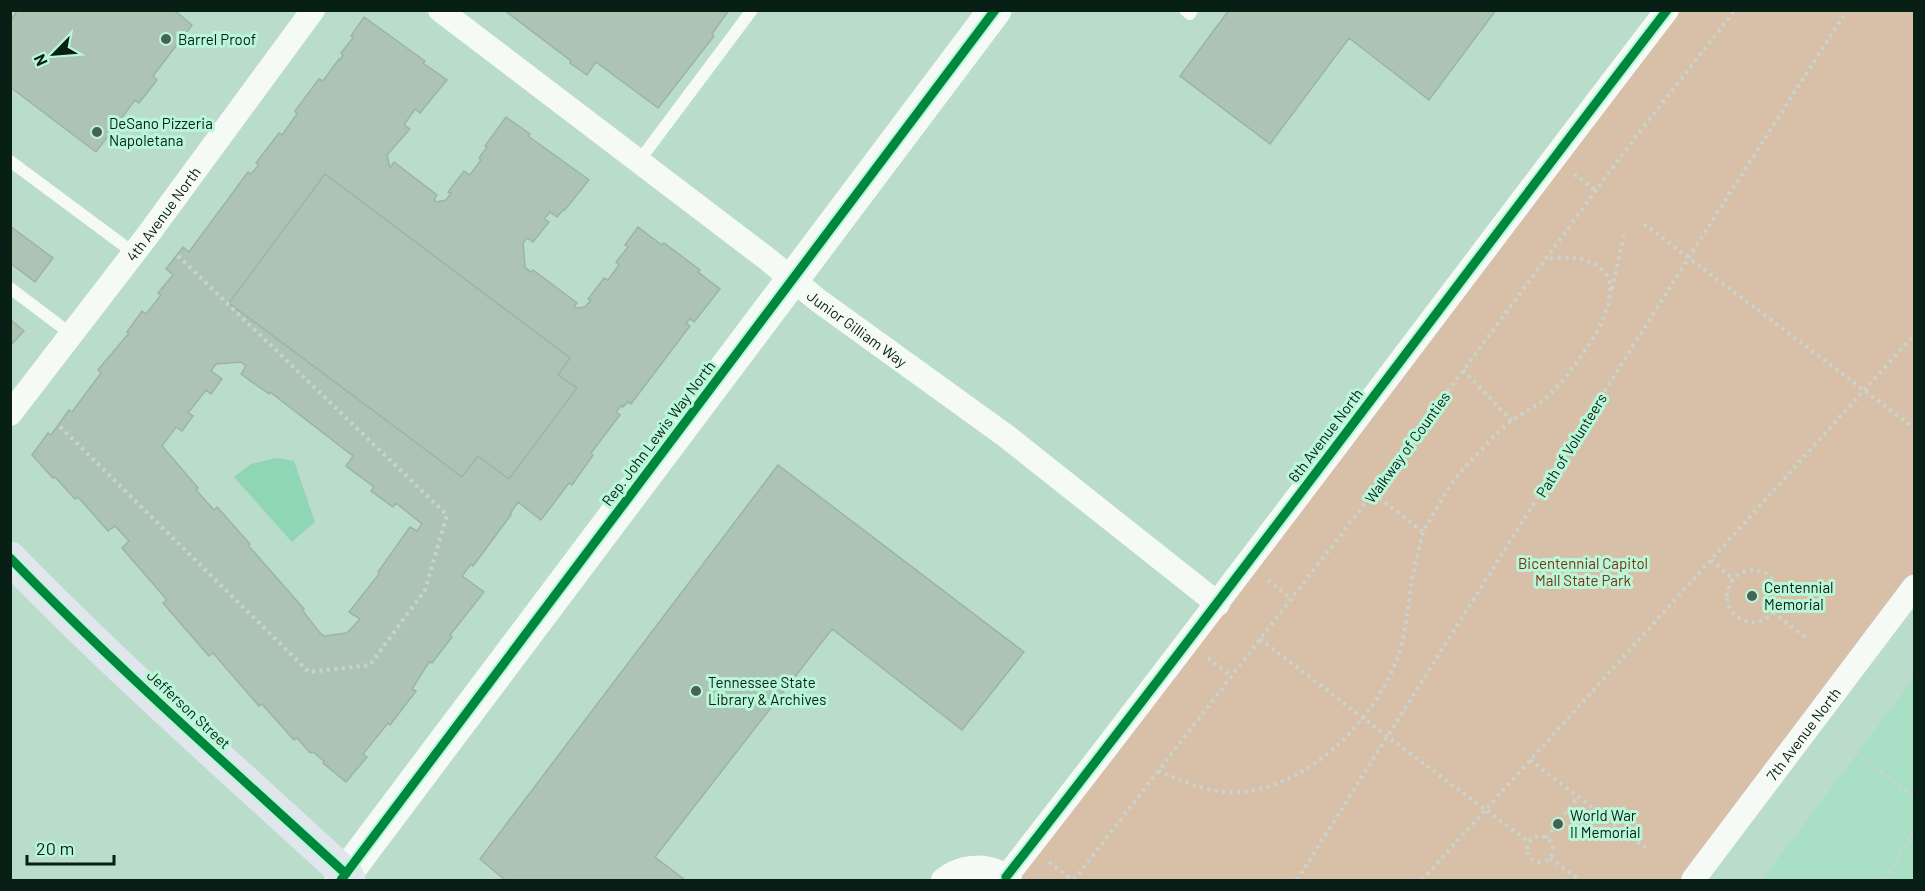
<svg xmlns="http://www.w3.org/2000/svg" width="1925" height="891" viewBox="0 0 1925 891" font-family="Barlow,sans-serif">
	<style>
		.built { fill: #a9dfc4 }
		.green { fill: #d7bfa8 }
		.water { fill: #8fd6b4 }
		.building { fill: #adc4b4; stroke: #9db4a4; stroke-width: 1.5; fill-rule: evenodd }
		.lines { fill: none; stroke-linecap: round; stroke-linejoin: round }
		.path { stroke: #c9d4cf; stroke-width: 4; stroke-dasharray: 3 4.5; stroke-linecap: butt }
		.lane { stroke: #f5faf7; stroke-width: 12 }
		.street { stroke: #f5faf7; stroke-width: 24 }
		.secondary { stroke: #f5faf7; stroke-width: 33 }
		.primary { stroke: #e1e6ec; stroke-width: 33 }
		.cycleway-casing { stroke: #b9f7d8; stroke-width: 13 }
		.cycleway { stroke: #00873e; stroke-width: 9 }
		.poi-dot { fill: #466155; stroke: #b9f7d8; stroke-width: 2 }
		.labels { text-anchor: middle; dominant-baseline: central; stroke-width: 6; stroke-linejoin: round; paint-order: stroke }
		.poi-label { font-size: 15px; fill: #071f15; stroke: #b9f7d8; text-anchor: start }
		.street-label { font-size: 15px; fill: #071f15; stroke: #b9f7d8 }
		.park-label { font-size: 15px; fill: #783313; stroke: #b9f7d8 }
	</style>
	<rect width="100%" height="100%" fill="#badccb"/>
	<path class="built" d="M1914 678V880H1762Z"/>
	<path class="green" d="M1667 11H1914V587L1693 880H943L1006 877Z"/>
	<path class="water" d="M277 458 294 461 315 522 292 542 234 477 251 464Z"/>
	<path class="building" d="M18 10H174L192 25 153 76 157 80 139 103 135 100 96 152 10 87V21Z
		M504 10H729L712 34 714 36 658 108 596 62 587 75 570 63 571 61Z
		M1229 10H1496L1429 100 1349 38 1270 144 1180 76Z
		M364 17 425 61 423 63 447 80 420 113 415 109 404 125 410 129 387 155 390 168 394 162 437 195 434 200 436 202 446 200 451 193 448 192 464 171 470 175 481 160 479 158 487 147 485 146 506 117 530 134 528 136 589 180 565 210 564 209 557 217 550 212 544 219 549 222 533 242 527 238 523 243 525 267 531 272 533 270 577 303 574 307 576 308 585 307 591 300 588 299 604 278 608 280 619 265 616 262 628 247 625 245 638 227 662 245 664 243 700 270 698 272 720 289 694 322 690 319 686 323 690 326 631 404 628 402 623 407 622 405 616 412 620 415 591 453 593 455 572 485 569 483 541 520 518 502 510 514 511 515 473 566 471 564 462 576 484 592 450 635 452 637 432 663 429 662 412 689 416 691 390 725 388 723 363 754 367 757 346 782 323 763 324 761 313 752 310 753 297 738 294 740 262 704 259 706 213 653 209 656 163 603 167 600 122 548 129 541 115 526 108 531 78 497 75 499 55 477 53 478 32 455 48 433 51 435 69 410 72 412 101 373 98 370 129 333 127 332 142 311 146 314 161 295 158 293 173 275 166 269 183 247 189 252 248 172 251 174 259 165 256 163 279 133 282 135 297 114 295 111 319 79 323 81 339 59 340 60 343 55 341 53 353 38 351 36ZM325 174 570 358 558 375 577 388 509 479 478 456 462 477 229 303ZM241 362 246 366 241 374 269 394 270 392 353 456 346 466 374 487 371 491 393 507 396 503 422 524 417 531 410 527 378 572 379 574 349 612 360 619 347 633 324 636 320 633 302 610 304 609 248 545 250 544 217 507 214 510 196 490 198 488 162 446 176 427 182 431 193 416 188 413 206 390 211 394 222 379 211 371 216 364Z
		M325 174 570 358 558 375 577 388 509 479 478 456 462 477 229 303Z
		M10 226 53 258 35 282 10 263Z
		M10 319 24 331 10 346Z
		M778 465 1024 652 962 730 832 629 655 857 685 880H505L480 859Z"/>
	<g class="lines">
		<path class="path" d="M1574 174 1597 191
			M1644 224 1914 428
			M1612 289 1624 236
			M1463 370 1512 421
			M44 411 309 672 370 665 425 590 447 515 179 257 167 249
			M1373 493 1423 532C1436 510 1448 485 1466 466 1480 451 1495 434 1511 421 1524 412 1537 406 1549 395 1570 375 1628 302 1605 273 1591 256 1565 256 1546 259
			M1219 540 1228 547
			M1711 560 1733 579
			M1727 596a26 26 0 1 1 52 0a26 26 0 1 1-52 0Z
			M1268 580 1291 599
			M1773 612 1805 637
			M1160 621 1168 628
			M1260 639 1388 737 1529 842
			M1208 658 1231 676
			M1908 668 1914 673
			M1833 735 1914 797
			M1530 760 1645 848
			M1158 771C1182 780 1207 793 1233 792 1306 792 1377 719 1399 653 1406 631 1408 608 1411 585 1414 567 1419 550 1423 532
			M1003 824 1011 831
			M1527 849a13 13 0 1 1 26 0a13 13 0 1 1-26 0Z
			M1546 838 1578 797
			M1550 858 1580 880
			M1049 862 1072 880
			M1074 880 1373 493 1631 143 1735 10
			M1297 880 1689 257 1847 10
			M1422 880 1914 335
			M1885 880 1914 831"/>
		<path class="lane" d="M1185 10 1190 14 1192 10
			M10 161 134 253
			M639 161 752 10
			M10 288 71 334"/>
		<g class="street">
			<path id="s1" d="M440 10 766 258 819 301 1006 436 1218 604"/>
			<path id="s2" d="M10 414 147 236 313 10"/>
			<path d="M1006 877C1230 591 1446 298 1667 10"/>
			<path d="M943 880C962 864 991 863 1010 880"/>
			<path id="s3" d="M1693 880 1914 587"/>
		</g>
		<path class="secondary" d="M341 880 995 10"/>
		<path class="primary" d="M10 558C117 668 233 770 346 874L349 880"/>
		<g class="cycleway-casing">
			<path id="cycleway" d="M10 558C117 668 233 770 346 874
				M1006 877C1230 591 1446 298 1667 10
				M341 880 995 10"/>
		</g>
		<use href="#cycleway" class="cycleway"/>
	</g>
	<g class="poi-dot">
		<circle cx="166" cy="39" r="6"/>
		<circle cx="97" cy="132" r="6"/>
		<circle cx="1752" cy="596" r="6"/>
		<circle cx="696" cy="691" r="6"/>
		<circle cx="1558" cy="824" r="6"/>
	</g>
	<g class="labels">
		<g class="poi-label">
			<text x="178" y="39">Barrel Proof</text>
			<text x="109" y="123">DeSano Pizzeria<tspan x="109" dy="17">Napoletana</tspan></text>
			<text x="1764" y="587">Centennial<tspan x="1764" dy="17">Memorial</tspan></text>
			<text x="708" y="682">Tennessee State<tspan x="708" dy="17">Library &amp; Archives</tspan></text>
			<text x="1570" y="815">World War<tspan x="1570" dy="17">II Memorial</tspan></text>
		</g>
		<g class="street-label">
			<text stroke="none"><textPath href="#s2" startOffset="252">4th Avenue North</textPath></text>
			<text stroke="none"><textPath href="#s1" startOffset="525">Junior Gilliam Way</textPath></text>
			<text transform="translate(658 433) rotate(-53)">Rep. John Lewis Way North</text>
			<text transform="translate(1325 435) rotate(-53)">6th Avenue North</text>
			<text transform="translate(1571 445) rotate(-58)">Path of Volunteers</text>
			<text transform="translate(1407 447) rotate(-54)">Walkway of Counties</text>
			<text transform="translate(189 709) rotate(43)">Jefferson Street</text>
			<text stroke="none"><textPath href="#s3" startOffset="183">7th Avenue North</textPath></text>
		</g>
		<g class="park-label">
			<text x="1583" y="563">Bicentennial Capitol<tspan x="1583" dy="17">Mall State Park</tspan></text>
		</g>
	</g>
	<rect width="1925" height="891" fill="none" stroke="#071f15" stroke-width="24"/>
	<g transform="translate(54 54) rotate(245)" stroke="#b9f7d8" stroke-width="4.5" paint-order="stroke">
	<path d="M0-4.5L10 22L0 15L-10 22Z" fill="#071f15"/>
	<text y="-9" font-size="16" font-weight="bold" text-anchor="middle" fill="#071f15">N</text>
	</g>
	<path d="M27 855v9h87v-9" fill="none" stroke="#071f15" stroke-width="3"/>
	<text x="36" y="855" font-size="18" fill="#071f15" stroke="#b9f7d8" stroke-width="4.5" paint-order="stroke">20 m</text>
</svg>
